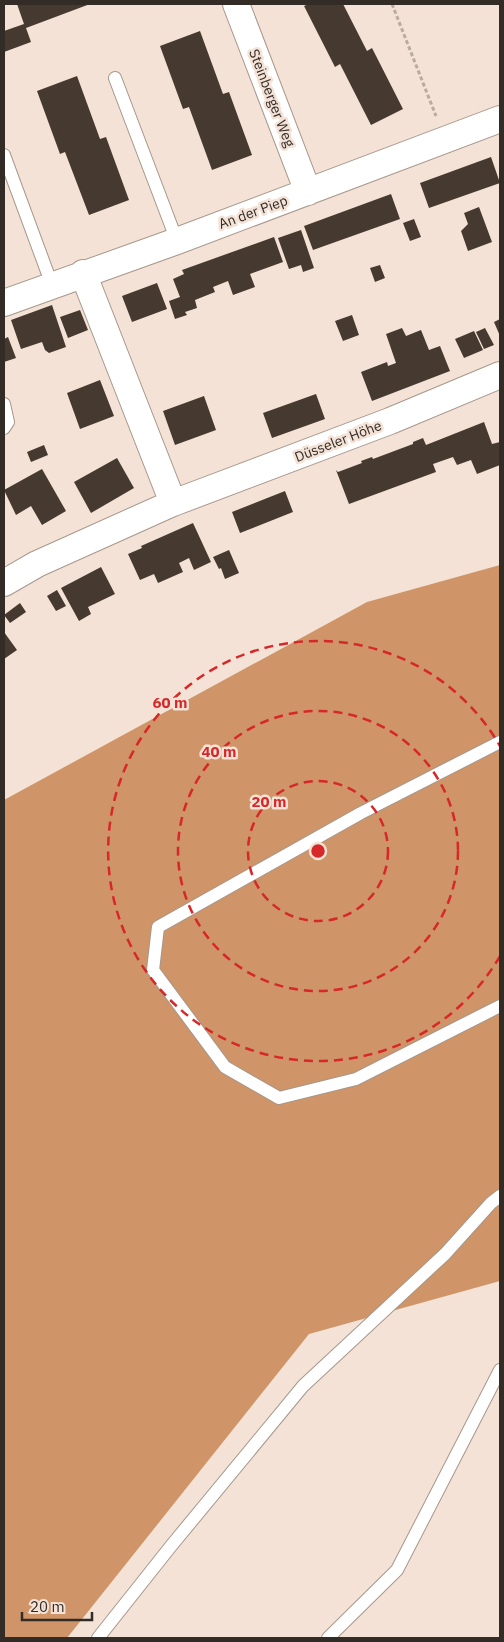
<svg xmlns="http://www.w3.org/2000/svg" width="504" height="1642" viewBox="0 0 504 1642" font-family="'IBM Plex Sans',sans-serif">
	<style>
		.forest { fill: #cf9467 }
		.building { fill: #46392f }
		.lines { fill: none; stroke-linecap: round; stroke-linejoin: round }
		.lane-casing { stroke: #a7978b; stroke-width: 14 }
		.street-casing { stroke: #a7978b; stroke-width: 28 }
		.path { stroke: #b9aba0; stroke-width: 3; stroke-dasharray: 4 2.5; stroke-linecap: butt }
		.lane { stroke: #fff; stroke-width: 12 }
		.street { stroke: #fff; stroke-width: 26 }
		.ring { fill: none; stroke: #d62828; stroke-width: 2.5; stroke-dasharray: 9 6 }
		.labels { text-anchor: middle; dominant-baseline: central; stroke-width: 5; stroke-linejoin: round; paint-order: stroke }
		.street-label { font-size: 14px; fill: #322b26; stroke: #f3e2d5 }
		.centre { fill: #d62828; stroke: #f3e2d5; stroke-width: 2.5 }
		.ring-label { font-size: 15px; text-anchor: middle; font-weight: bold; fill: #d62828; stroke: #f3e2d5; stroke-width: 5; stroke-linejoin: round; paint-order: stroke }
	</style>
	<rect width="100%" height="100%" fill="#f3e2d5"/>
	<path class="forest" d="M500 565V1281L309 1334 67 1638H4V800L367 602Z"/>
	<path class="building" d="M17 4H90L26 28 31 42 4 52V31L24 24Z
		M309 4H343L367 51 372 48 403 109 371 125 340 64 335 67 304 6Z
		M200 31 223 94 229 92 252 155 212 170 189 107 183 109 160 46Z
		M77 76 100 139 106 137 129 200 89 215 65 152 60 154 37 91Z
		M491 157 500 183 429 208 420 183Z
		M391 194 400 219 313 250 304 226Z
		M479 207 492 242 468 251 461 231 468 224 464 213Z
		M414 219 421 237 410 241 403 223Z
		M301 230 314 268 303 272 301 265 289 269 278 238Z
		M274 237 283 262 250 274 255 287 233 295 228 281 213 287 215 292 195 300 197 308 185 312 187 315 175 319 169 301 180 297 173 279 184 274 182 270Z
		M380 265 385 278 375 282 370 268Z
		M157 283 167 309 132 322 122 296Z
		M52 305 66 347 49 353 45 350 42 342 21 349 11 320Z
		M80 310 88 330 68 338 60 317Z
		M352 315 359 335 343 341 335 321Z
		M500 319V336L494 322Z
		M402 328 406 336 421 330 429 350 440 346 450 371 372 401 361 372 387 362 388 366 396 363 386 334Z
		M485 328 494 345 484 349 476 332Z
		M474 331 483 350 464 358 455 339Z
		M8 337 16 358 4 362V339Z
		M100 380 114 416 80 429 67 393Z
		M316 394 325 419 272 438 263 413Z
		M204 396 216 430 175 445 163 411Z
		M484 422 492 444 500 442V465L477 474 471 460 457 465 453 457 433 464 436 472 349 504 336 470 338 472 362 463 361 461 372 457 373 459 413 444V442L423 438 426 445Z
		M44 445 48 455 31 462 27 452Z
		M117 458 134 488 91 513 74 482Z
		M42 469 66 511 42 525 31 506 16 515 4 490Z
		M285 491 293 512 240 533 232 512Z
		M193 523 211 562 194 570 189 558 179 563 183 572 158 583 154 574 140 580 128 554 142 548 141 546Z
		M229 550 239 573 225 579 221 568 219 569 213 557Z
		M101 567 115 594 88 607 91 614 79 621 61 588Z
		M57 590 66 606 56 611 47 596Z
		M20 603 26 612 10 623 4 615Z
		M4 632 17 650 4 659Z"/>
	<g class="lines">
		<g class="lane-casing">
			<path id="lane" d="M115 78 177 241
				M4 155 52 285
				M4 404 8 422 4 428
				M500 742 361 813 158 927 153 970 225 1067 279 1098 356 1079 500 1006
				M98 1638 171 1546 303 1386 445 1254 491 1203 500 1196
				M328 1638 397 1570 500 1370"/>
		</g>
		<g class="street-casing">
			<path id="street" d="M236 4 308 192
				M83 273 173 503
				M4 303 177 241 500 119
				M4 583 37 564 173 503 390 421 500 375"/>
		</g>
		<path class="path" d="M392 4 436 116"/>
		<use href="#lane" class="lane"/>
		<use href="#street" class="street"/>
	</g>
	<g class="ring">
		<circle cx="318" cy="851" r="70"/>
		<circle cx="318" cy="851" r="140"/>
		<path d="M500 956A210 210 0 1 1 500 746"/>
	</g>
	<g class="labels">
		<g class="street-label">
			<text transform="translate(272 98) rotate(69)">Steinberger Weg</text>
			<text transform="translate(253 212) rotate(-20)">An der Piep</text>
			<text transform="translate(338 441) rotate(-21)">Düsseler Höhe</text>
		</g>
	</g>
	<circle cx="318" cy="851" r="8" class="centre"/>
	<g class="ring-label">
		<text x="170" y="708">60 m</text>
		<text x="219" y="757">40 m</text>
		<text x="269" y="807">20 m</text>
	</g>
	<rect width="504" height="1642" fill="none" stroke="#322b26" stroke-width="10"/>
	<path d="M22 1612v8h70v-8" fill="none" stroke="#322b26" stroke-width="2.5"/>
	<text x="30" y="1612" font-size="15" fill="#322b26" stroke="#f3e2d5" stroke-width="4" paint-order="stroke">20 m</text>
</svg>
